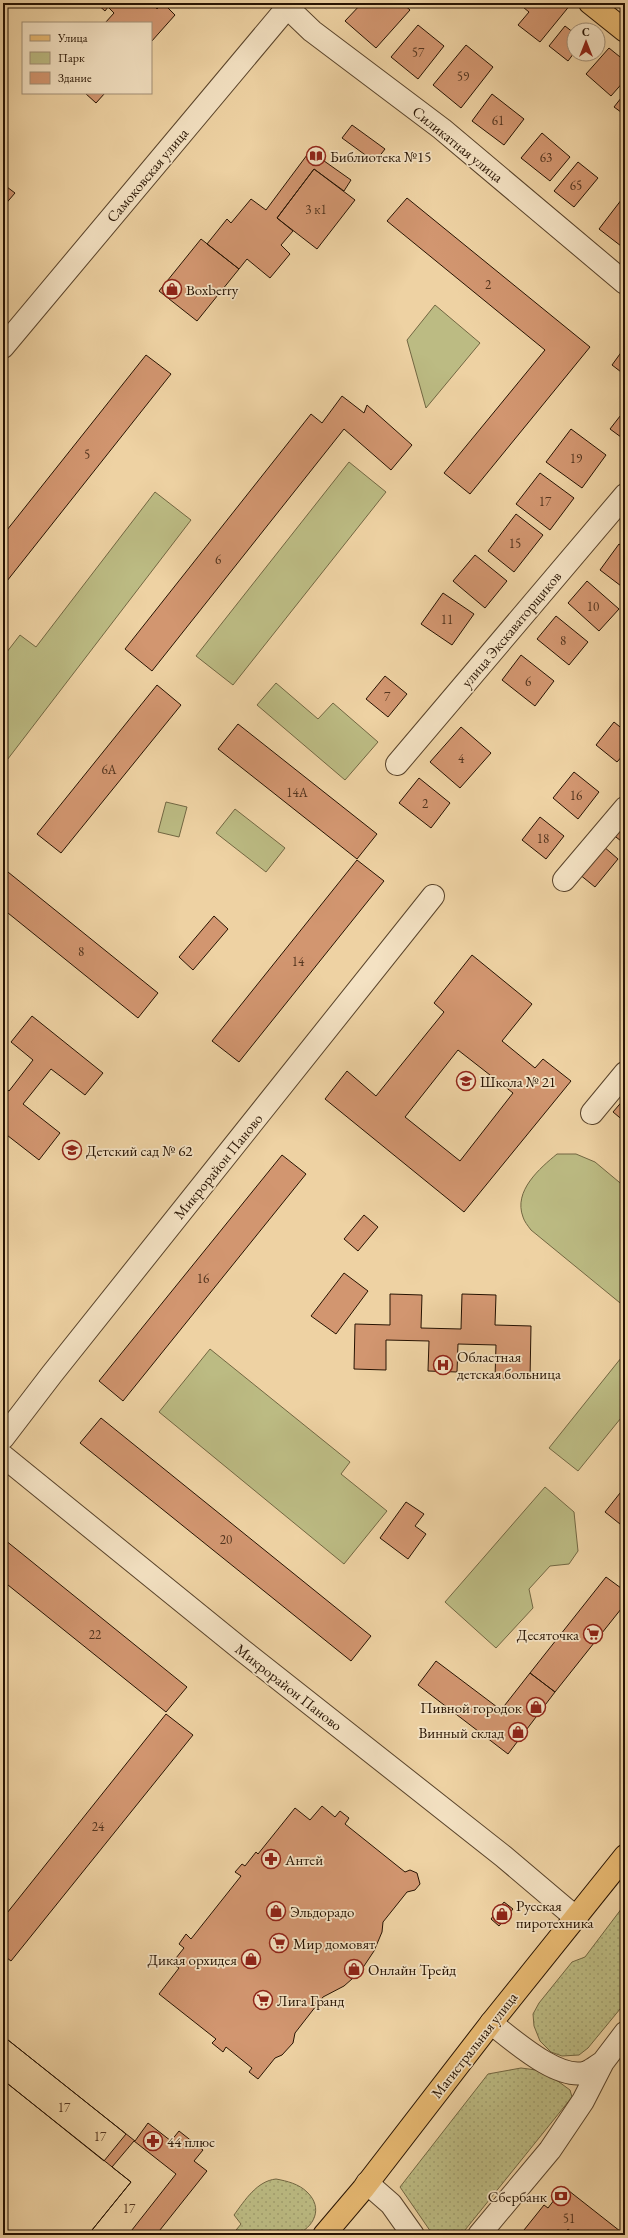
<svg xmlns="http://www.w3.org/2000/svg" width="628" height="2238" viewBox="0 0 628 2238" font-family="'EB Garamond',serif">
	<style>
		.grass { fill: url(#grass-dots); stroke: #726742 }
		.park { fill: #bcbb83; stroke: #726742 }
		.building { fill: #d29670; stroke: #271302; fill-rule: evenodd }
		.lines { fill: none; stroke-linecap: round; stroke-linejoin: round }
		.minor-casing { stroke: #59432a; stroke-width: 24 }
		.major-casing { stroke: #271302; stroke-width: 24 }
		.highway-casing { stroke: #271302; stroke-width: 24 }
		.minor { stroke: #f4e2c3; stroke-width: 22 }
		.major { stroke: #e7b972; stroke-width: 22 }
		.highway { stroke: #e7b972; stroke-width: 22 }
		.labels { text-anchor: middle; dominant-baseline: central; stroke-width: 3.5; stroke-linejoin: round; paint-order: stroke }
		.number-label { font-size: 13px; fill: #52341e }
		.street-label { font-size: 15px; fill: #271302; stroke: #f4e2c3 }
		.poi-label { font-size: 15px; fill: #271302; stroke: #f4e2c3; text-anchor: start }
	</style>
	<defs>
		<pattern id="grass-dots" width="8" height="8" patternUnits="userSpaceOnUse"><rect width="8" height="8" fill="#bcbb83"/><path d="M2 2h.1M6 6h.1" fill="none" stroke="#a2a070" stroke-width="1.8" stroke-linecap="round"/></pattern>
	</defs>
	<rect width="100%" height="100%" fill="#eed2a3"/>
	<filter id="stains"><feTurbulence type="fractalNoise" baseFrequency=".005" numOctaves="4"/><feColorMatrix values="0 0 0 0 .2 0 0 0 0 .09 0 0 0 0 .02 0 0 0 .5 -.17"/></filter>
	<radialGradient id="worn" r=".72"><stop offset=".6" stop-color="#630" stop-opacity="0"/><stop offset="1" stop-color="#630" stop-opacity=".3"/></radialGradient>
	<path class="grass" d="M625 1904V2003L588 2048 579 2055 562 2056 551 2052 540 2041 534 2026 533 2014 539 2003 572 1962 585 1957Z
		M521 2068 544 2071 570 2090 572 2097 461 2235H433L400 2187 488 2074Z
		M276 2179C287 2181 299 2184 307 2192 324 2208 314 2228 295 2235 286 2238 244 2235 232 2235L241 2224 234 2215C245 2200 257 2181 276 2179Z"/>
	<path class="park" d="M435 305 480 343 426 408 407 340Z
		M349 462 386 492 233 685 196 656Z
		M155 492 191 520 4 764 3 657 20 635 36 647Z
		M276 683 318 719 333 703 378 742 345 780 257 705Z
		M166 802 187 807 179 837 158 832Z
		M235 809 285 848 266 872 216 833Z
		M557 1154H576L595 1162 625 1187V1307L531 1230C528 1226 524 1221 523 1217 513 1191 540 1168 557 1154Z
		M210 1349 350 1462 341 1474 387 1511 344 1564 159 1412Z
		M625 1353V1413L578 1471 549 1448Z
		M545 1487 574 1512 578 1551 569 1564 550 1566 529 1589 533 1608 496 1648 445 1602Z"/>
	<path class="building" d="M96 3H152L157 9 163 3 175 15 151 42V23H105L114 13 108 7 105 11Z
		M362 3H402L410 10 376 48 345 21Z
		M518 3H570L571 4 540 42 518 25 529 12Z
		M418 25 444 46 418 79 391 57Z
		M565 26 574 33V53L568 61 549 46Z
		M466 45 493 67 461 108 433 85Z
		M609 48 625 61V80L611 96 586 74Z
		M85 93H105L96 103Z
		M625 93V115L614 107Z
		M492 94 524 119 504 145 472 121Z
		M352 125 385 149 375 162 342 138Z
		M542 133 570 157 550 181 521 158Z
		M310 151 351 180 344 191 314 169 277 218 293 231 281 245 290 254 270 278 247 259 239 269 207 244 227 219 231 223 251 199 266 210Z
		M578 162 598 178 574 207 554 191Z
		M314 169 355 200 317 249 277 218Z
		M3 184 15 193 3 207Z
		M625 195V241L621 246 599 229Z
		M407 198 590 347 470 494 444 473 545 350 387 221Z
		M201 239 239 269 197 321 159 291Z
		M625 347V375L612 365Z
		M146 355 171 374 3 586V535Z
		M342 396 364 413 367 405 412 445 391 470 344 429 152 671 125 649 311 414 322 423Z
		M624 411 625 412V440L610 429Z
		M571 429 606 455 582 488 546 462Z
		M540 473 574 498 550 530 516 504Z
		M516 514 543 535 514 572 488 551Z
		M619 544 625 548V589L600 570Z
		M475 555 507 581 485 608 453 581Z
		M587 581 619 609 599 631 568 603Z
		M443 593 474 614 452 645 421 624Z
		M556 616 588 642 569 665 537 639Z
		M521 655 554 681 535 706 502 680Z
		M385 676 407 694 388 717 366 699Z
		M157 685 181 705 61 853 37 834Z
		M614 722 625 731V753L617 762 596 745Z
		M238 724 377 834 357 859 218 749Z
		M461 727 491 753 460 788 430 762Z
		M574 772 599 792 578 819 553 798Z
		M419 778 450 803 431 828 399 803Z
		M540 817 564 836 546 859 522 840Z
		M625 818V844L612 834Z
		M603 846 618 859 595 887 579 874Z
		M357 860 384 881 239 1062 212 1041Z
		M3 868 158 993 138 1018 3 909Z
		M214 916 228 929 193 970 179 957Z
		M472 955 532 1004 502 1041 535 1068 543 1059 571 1081 464 1212 325 1099 347 1071 376 1096 444 1012 434 1003ZM458 1050 513 1093 460 1161 405 1117Z
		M32 1016 103 1073 85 1095 51 1069 23 1104 60 1133 39 1160 3 1132V1086L9 1091 33 1060 11 1042Z
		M625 1098V1122L613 1112Z
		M282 1155 306 1174 123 1401 99 1381Z
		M364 1215 378 1227 358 1251 344 1239Z
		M344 1273 368 1291 336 1334 311 1316Z
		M390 1294 422 1295 421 1328 461 1329 462 1294 496 1295 495 1325 531 1326 530 1379 495 1378 496 1345 458 1344 457 1372 428 1371 429 1341 386 1340V1370L354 1369 355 1324 390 1325Z
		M101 1418 371 1636 351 1661 80 1443Z
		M624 1488 625 1489V1528L605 1512Z
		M406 1502 424 1514 415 1526 426 1534 408 1559 380 1538Z
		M5 1540 187 1687 166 1712 3 1581V1543Z
		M606 1577 625 1591V1604L555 1692 530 1673Z
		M436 1661 501 1710 530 1673 555 1692 508 1754 418 1685Z
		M166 1714 193 1735 11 1961 3 1955V1918Z
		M322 1806 335 1817 340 1811 349 1818 345 1824 405 1872 410 1870 417 1873 420 1884 415 1890 407 1892 383 1922 382 1932 374 1951 360 1972 344 1986 323 1997 295 2033 293 2043 282 2055 275 2058 258 2079 249 2072 252 2068 226 2047 223 2052 212 2043 216 2039 159 1994 179 1968 172 1963 184 1948 179 1944 186 1934 191 1939 241 1876 235 1872 242 1864 245 1866 256 1852 258 1854 295 1808 310 1820Z
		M504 1902 513 1909 499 1926 491 1919Z
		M3 2036 126 2134 104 2161 3 2080Z
		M3 2036 135 2141 148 2123 171 2141 179 2131 203 2150 194 2161 207 2171 156 2235H88L131 2182 3 2080Z
		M134 2141 176 2174 128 2235H88L131 2182 112 2167Z
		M564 2187 625 2235H575L568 2229 563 2235H520L544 2205 548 2208Z"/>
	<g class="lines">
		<g class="minor-casing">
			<path id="minor" d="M288 8 312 31 442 129 625 283
				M3 347 291 3
				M397 764 625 495
				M564 880 625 808
				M592 1113 625 1073
				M3 1438 52 1374 433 896
				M3 1456 242 1650 503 1856 575 1917
				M491 2023C512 2039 559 2082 587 2072 592 2070 598 2065 603 2062
				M367 2183 391 2204 413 2235
				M479 2235 550 2150 583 2101 603 2062 625 2033"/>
		</g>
		<g class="major-casing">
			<path id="major" d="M590 3 625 31"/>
		</g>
		<g class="highway-casing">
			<path id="highway" d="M324 2235 363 2189 491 2023 625 1856"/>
		</g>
		<use href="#minor" class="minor"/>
		<use href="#major" class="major"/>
		<use href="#highway" class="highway"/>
	</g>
	<defs>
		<g id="library-ring" transform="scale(1)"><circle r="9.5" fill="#f4e2c3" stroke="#8f2418" stroke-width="1.5"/><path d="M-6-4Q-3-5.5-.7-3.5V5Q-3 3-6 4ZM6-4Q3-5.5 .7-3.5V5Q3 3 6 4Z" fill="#8f2418"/></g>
		<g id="shop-ring" transform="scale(1)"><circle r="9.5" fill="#f4e2c3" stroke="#8f2418" stroke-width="1.5"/><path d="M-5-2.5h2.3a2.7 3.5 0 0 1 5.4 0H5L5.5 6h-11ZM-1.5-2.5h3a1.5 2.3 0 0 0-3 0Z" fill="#8f2418"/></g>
		<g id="school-ring" transform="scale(1)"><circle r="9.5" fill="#f4e2c3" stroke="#8f2418" stroke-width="1.5"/><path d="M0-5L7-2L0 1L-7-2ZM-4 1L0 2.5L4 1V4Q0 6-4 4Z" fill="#8f2418"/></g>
		<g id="hospital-ring" transform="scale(1)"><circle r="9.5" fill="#f4e2c3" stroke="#8f2418" stroke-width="1.5"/><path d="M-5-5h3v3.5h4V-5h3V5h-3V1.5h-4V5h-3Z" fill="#8f2418"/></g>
		<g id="supermarket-ring" transform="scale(1)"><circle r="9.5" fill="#f4e2c3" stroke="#8f2418" stroke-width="1.5"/><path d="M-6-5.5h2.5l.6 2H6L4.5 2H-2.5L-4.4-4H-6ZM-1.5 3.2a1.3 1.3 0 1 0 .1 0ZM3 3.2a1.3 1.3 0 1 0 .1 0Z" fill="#8f2418"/></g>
		<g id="pharmacy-ring" transform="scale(1)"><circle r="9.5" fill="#f4e2c3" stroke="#8f2418" stroke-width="1.5"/><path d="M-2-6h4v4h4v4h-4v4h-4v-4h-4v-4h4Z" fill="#8f2418"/></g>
		<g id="bank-ring" transform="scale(1)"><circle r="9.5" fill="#f4e2c3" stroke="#8f2418" stroke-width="1.5"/><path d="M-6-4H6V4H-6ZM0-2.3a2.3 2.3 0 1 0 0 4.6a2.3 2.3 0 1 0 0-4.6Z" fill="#8f2418"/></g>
	</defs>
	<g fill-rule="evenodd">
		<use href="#library-ring" x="316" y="156"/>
		<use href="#shop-ring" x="172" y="289"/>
		<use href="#school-ring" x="466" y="1081"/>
		<use href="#school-ring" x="72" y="1150"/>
		<use href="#hospital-ring" x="443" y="1365"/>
		<use href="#supermarket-ring" x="593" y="1634"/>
		<use href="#shop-ring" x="536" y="1707"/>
		<use href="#shop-ring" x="518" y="1732"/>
		<use href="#pharmacy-ring" x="271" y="1859"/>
		<use href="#shop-ring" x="276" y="1911"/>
		<use href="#shop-ring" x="502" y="1914"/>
		<use href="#supermarket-ring" x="279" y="1943"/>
		<use href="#shop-ring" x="251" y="1959"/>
		<use href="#shop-ring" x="354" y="1969"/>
		<use href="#supermarket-ring" x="263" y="2000"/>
		<use href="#pharmacy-ring" x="153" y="2141"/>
		<use href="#bank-ring" x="561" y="2196"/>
	</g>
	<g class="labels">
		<g class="number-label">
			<text x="418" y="52">57</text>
			<text x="463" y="76">59</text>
			<text x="498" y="120">61</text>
			<text x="546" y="157">63</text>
			<text x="576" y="185">65</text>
			<text x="316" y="209">3 к1</text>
			<text x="488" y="284">2</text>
			<text x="87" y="454">5</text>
			<text x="576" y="458">19</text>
			<text x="545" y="501">17</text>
			<text x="515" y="543">15</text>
			<text x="218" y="559">6</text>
			<text x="593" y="606">10</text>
			<text x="447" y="619">11</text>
			<text x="563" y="640">8</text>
			<text x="528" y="681">6</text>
			<text x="387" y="696">7</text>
			<text x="461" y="758">4</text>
			<text x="109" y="769">6А</text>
			<text x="297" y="792">14А</text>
			<text x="576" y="795">16</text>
			<text x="425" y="803">2</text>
			<text x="543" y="838">18</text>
			<text x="81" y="951">8</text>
			<text x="298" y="961">14</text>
			<text x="203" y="1278">16</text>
			<text x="226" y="1539">20</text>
			<text x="95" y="1634">22</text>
			<text x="98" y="1826">24</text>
			<text x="64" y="2107">17</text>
			<text x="100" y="2136">17</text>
			<text x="129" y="2208">17</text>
			<text x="569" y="2218">51</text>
		</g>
		<g class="street-label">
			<text transform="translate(458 144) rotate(39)">Силикатная улица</text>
			<text transform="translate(147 175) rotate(-50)">Самоковская улица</text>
			<text transform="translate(511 629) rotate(-50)">улица Экскаваторщиков</text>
			<text transform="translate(218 1166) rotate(-51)">Микрорайон Паново</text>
			<text transform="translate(289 1687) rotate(38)">Микрорайон Паново</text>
			<text transform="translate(474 2045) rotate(-52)">Магистральная улица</text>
		</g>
		<g class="poi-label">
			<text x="330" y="156">Библиотека №15</text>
			<text x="186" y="289">Boxberry</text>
			<text x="480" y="1081">Школа № 21</text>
			<text x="86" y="1150">Детский сад № 62</text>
			<text x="457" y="1356">Областная<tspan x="457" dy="17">детская больница</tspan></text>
			<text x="579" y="1634" text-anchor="end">Десяточка</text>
			<text x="522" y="1707" text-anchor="end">Пивной городок</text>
			<text x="504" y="1732" text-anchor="end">Винный склад</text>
			<text x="285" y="1859">Антей</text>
			<text x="516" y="1905">Русская<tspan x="516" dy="17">пиротехника</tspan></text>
			<text x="290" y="1911">Эльдорадо</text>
			<text x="293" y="1943">Мир домовят</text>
			<text x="237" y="1959" text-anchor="end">Дикая орхидея</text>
			<text x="368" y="1969">Онлайн Трейд</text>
			<text x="277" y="2000">Лига Гранд</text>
			<text x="167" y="2141">44 плюс</text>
			<text x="547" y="2196" text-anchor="end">Сбербанк</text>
		</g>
	</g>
	<rect width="628" height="2238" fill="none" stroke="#eed2a3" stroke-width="16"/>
	<rect x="4" y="4" width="620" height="2230" fill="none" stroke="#271302" stroke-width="2"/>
	<rect x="8" y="8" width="612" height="2222" fill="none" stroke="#271302"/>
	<rect x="22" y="22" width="130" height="72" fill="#f4e2c3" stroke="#a28f76"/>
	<rect x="30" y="35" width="20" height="6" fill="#e7b972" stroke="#a28f76"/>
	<text x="58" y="42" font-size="12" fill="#271302">Улица</text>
	<rect x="30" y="52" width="20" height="12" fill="#bcbb83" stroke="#a28f76"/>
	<text x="58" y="62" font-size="12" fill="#271302">Парк</text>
	<rect x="30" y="72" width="20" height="12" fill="#d29670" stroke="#a28f76"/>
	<text x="58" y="82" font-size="12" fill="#271302">Здание</text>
	<g transform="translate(586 42)"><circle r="19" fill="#f4e2c3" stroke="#a28f76"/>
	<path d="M0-3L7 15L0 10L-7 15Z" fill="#8f2418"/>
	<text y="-6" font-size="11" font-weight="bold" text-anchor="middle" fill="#271302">С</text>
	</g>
	<rect width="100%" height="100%" filter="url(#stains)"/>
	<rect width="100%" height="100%" fill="url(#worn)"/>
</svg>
